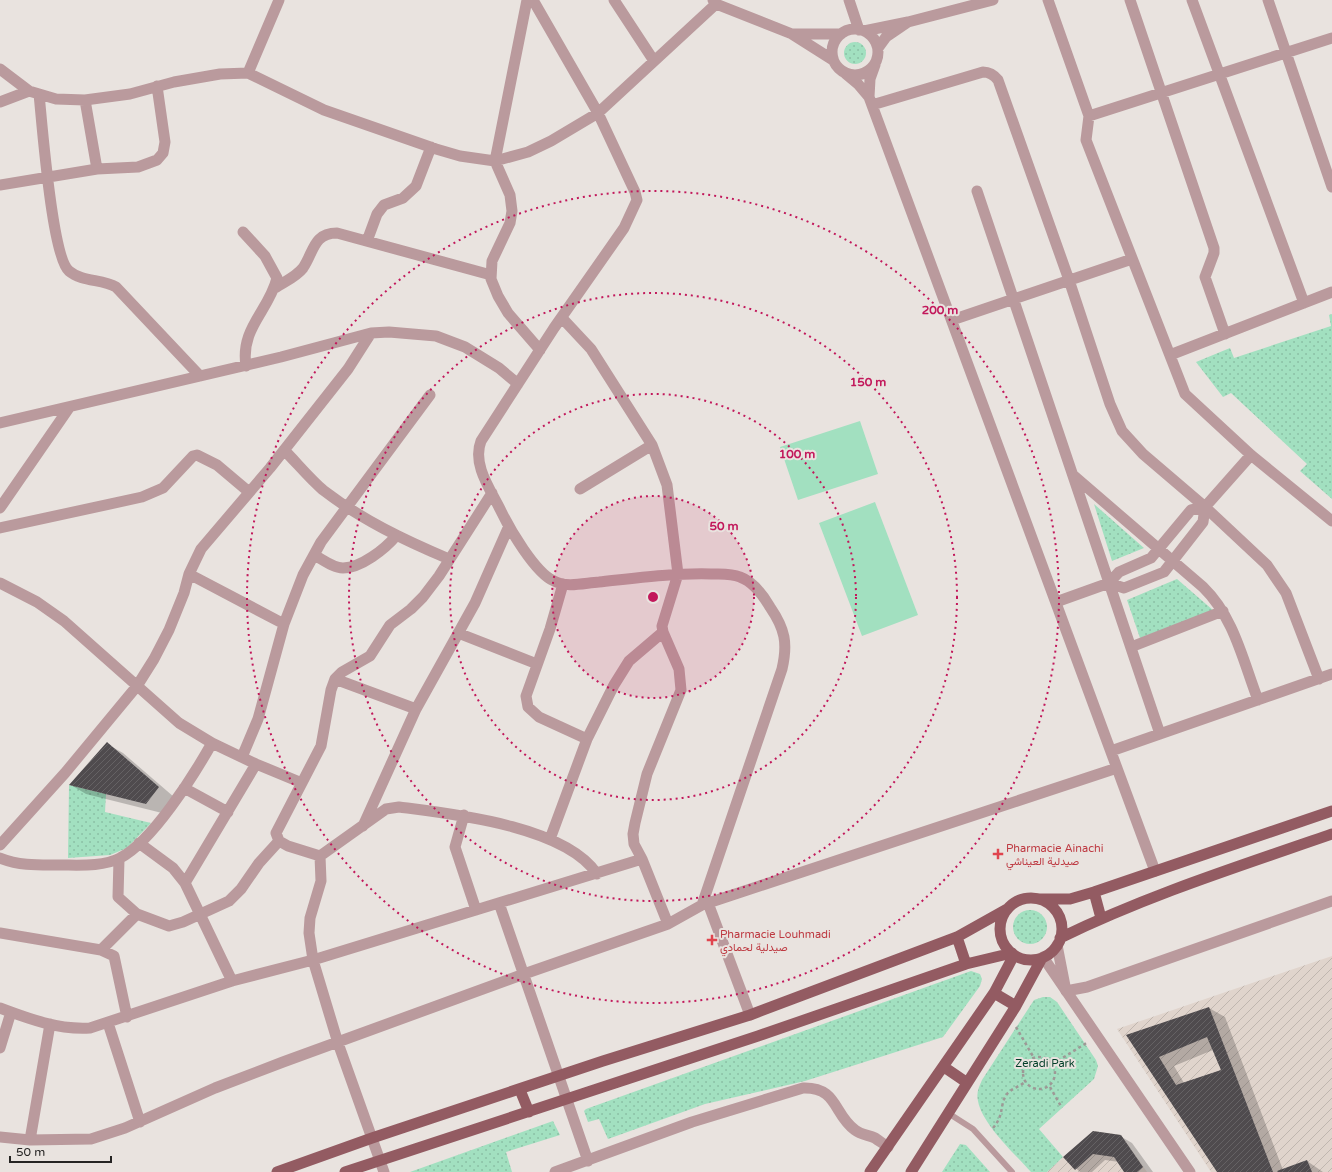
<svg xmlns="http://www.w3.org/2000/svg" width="1332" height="1172" viewBox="0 0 1332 1172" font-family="'Varela Round',Vazirmatn,sans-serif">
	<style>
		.industrial { fill: url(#industrial-furrows) }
		.green { fill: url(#green-dots) }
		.pitch { fill: #a2e0c0 }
		.shadow { fill: #0003; fill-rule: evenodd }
		.building { fill: url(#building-hatch); fill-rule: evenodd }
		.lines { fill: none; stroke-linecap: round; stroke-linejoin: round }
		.path { stroke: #9d9996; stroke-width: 2.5; stroke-dasharray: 3 3; stroke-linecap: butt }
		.service { stroke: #ba9a9d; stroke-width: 6 }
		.minor { stroke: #ba9a9d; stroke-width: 11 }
		.tertiary { stroke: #ba9a9d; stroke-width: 11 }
		.primary { stroke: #935b62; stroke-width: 11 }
		.ring { fill: none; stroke: #c2185b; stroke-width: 2; stroke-dasharray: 2 4 }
		.health-dot { fill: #e0444e; stroke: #e9e3df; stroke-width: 1.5 }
		.labels { text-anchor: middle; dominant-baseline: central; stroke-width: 4; stroke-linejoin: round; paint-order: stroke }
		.health-label { font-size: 11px; fill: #be3a42; stroke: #e9e3df; text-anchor: start }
		.park-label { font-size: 11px; fill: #023e28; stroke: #e9e3df }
		.centre { fill: #c2185b; stroke: #e9e3df; stroke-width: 2 }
		.ring-label { font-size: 12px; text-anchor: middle; font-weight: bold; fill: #c2185b; stroke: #e9e3df; stroke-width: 4; stroke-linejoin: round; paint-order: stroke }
	</style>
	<defs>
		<pattern id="industrial-furrows" width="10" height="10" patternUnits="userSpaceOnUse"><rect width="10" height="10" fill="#e0d4cc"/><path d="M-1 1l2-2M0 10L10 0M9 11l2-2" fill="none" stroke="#c0b6af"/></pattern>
		<pattern id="green-dots" width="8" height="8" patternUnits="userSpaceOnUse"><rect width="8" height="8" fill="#a2e0c0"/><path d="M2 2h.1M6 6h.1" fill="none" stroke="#8bc0a5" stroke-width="1.8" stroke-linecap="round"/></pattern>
		<pattern id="building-hatch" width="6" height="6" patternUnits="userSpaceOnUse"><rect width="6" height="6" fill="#4f4b4e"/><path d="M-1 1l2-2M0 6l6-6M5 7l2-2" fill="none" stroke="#656264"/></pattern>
	</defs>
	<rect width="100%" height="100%" fill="#e9e3df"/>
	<path class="industrial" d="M1332 956V1172H1211L1117 1029Z
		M1093 1131 1121 1135 1147 1172H1047Z"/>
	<path class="green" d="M844 53a11 11 0 1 1 22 0a11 11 0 1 1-22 0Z
		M1332 314V499L1300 471 1307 464 1231 393 1223 397 1196 362 1230 348 1234 358 1331 326 1329 315Z
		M1094 504 1144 548 1112 561Z
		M1177 579 1214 611 1140 638 1127 600Z
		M69 785 106 794 105 812 151 823 127 848 110 855 68 858Z
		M1013 927a17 17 0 1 1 34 0a17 17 0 1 1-34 0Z
		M971 971 980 974 982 979 980 986 943 1037 805 1081 705 1104 608 1139 599 1119 588 1122 584 1111 586 1109Z
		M1043 997H1050L1057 1002 1096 1060 1098 1066 1094 1079 1039 1129 1063 1157 1047 1172H1031C1015 1154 982 1124 978 1101 976 1093 979 1087 982 1080L1034 1000Z
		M553 1121 560 1135 506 1152 512 1172H410Z
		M960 1144 966 1145 990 1172H942Z"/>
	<path class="pitch" d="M860 421 878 474 798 500 780 447Z
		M875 502 918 615 862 636 819 523Z"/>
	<path class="shadow" d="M107 744 123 753 174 797 162 813 86 794 71 785Z
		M1209 1008 1225 1017 1283 1170 1307 1161 1323 1172H1218L1127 1035ZM1213 1050 1222 1070 1184 1083 1174 1066Z
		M1120 1136 1132 1143 1153 1172H1126L1119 1162 1105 1160 1092 1172H1080L1065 1158Z"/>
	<path class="building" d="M107 742 159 787 146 804 69 785Z
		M1209 1007 1232 1066 1273 1172H1217L1126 1035ZM1207 1037 1221 1070 1176 1085 1159 1057Z
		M1093 1131 1121 1135 1143 1167 1137 1172H1124L1114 1157 1093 1154 1075 1170 1063 1157Z
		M1307 1160 1312 1172H1278L1277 1171Z"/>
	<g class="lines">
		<path class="path" d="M1016 1027 1034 1058
			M1023 1073a16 16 0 1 1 32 0a16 16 0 1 1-32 0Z
			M1053 1064 1088 1042
			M1050 1087 1062 1108
			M993 1128C1005 1114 999 1105 1007 1094 1011 1089 1020 1086 1025 1082"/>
		<path class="service" d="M948 1113 973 1129 1012 1172"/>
		<path class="minor" d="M527 0 495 161 510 195 512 211 510 223 492 261 491 279 498 296 508 313 540 350
			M533 0 598 113 635 192 637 200 624 228 554 328 481 441C472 464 490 489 500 509 509 528 535 573 554 581 567 588 584 583 599 582 636 578 673 573 711 574 721 574 731 573 740 577 754 582 763 595 770 607 785 629 788 643 782 669L702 905
			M614 0 654 61
			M713 0 716 4 792 34 833 60
			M849 0 859 30
			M1048 0 1089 116 1086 140 1185 394 1251 455 1332 521
			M1130 0 1214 248V253L1205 277 1225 334
			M1192 0 1304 303
			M1268 0 1332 187
			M908 22 993 0
			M832 52a23 23 0 1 1 46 0a23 23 0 1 1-46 0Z
			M864 31 908 22 886 37 878 48
			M792 34H841
			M0 69 29 91 56 99 85 100 130 94 174 82 220 74 248 73 324 110 436 149 460 156 495 161 528 152 551 141 598 113 716 4
			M248 73 279 0
			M846 74 858 84 869 97 870 79 875 65
			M39 94C42 123 52 257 69 271 82 282 102 279 116 287L200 376
			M869 97 1155 871
			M85 100 97 169
			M0 102 29 91
			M872 105 983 72C990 72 994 75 998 80L1069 280 1110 404 1122 431 1143 454 1205 507 1267 565 1286 593 1319 679
			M1089 116 1332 38
			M0 185 97 169 138 167 157 160 163 153 165 142 157 86
			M977 191 1160 734
			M243 232 265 256 277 278C269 311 240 328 246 366
			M367 241 377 214 384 205 403 198 416 186 431 147
			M275 288C284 282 296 277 303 268 314 252 313 233 337 233L491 275
			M562 318 591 349 652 445 667 485 678 574 662 626 663 632 679 669 681 690 647 774 635 823 633 834 634 844 642 859
			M952 320 1132 259
			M1170 355 1332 292
			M0 423 281 357 371 333 389 332 436 336 465 347 499 368 518 384
			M284 450C297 463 309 478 323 490 362 520 404 540 449 559
			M1074 476 1203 587C1234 617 1243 661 1258 700
			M580 489 652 445
			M0 508 69 408
			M0 528 142 497 163 488 193 456 197 455 217 465 249 492
			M314 555C322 559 333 568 343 568 361 568 385 549 396 536
			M189 574 284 624
			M0 583 37 602 64 621 179 723 212 743 256 764 302 783
			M1109 583 1124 588 1164 572 1203 522 1205 507 1251 455
			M563 584 550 629 526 696 528 707 539 717 587 739
			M1056 602 1109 583 1119 572 1151 558 1191 510 1205 507
			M458 633 537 664
			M1131 647 1223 611
			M335 679 416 709
			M1111 751 1332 674
			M242 757 258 719 284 624 303 575 321 542 430 395
			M184 788 228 812
			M464 815 455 847 476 910
			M363 826 416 709 475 603 509 526
			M550 839 587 739 614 685 629 661 663 632
			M139 843 173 868 185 883 232 981
			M0 845 65 773 137 686 154 659 169 630 184 593 189 574 201 549 270 468 348 369 371 333
			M320 856 386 809 399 807C453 814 565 826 597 874
			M0 858C20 866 39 865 60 865 78 865 103 867 120 858 152 842 194 775 212 743
			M119 859 118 897 137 914 169 926 183 922 229 901 241 889 259 863 279 841
			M185 883 256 764
			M499 903 588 1161
			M708 903 750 1015
			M0 933 101 950 114 956 127 1017
			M101 950 137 914
			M1066 991 1087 987 1332 901
			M0 1008C29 1019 59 1030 90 1028L232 981 313 960 642 859 668 924
			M108 1023 140 1122
			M0 1048 11 1012
			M0 1137 30 1140 91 1139 125 1128 215 1088 283 1062 524 974 668 924 702 905 1117 768
			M30 1140 50 1024
			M384 1172 338 1043 313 960 309 933 310 918 321 881 320 856 288 846 279 841 276 833 321 746 331 690 335 679 342 672 370 656 390 625 411 609 423 597 439 576 492 493
			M555 1172 692 1122 803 1088C838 1087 833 1114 855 1130 861 1135 869 1135 875 1138 879 1141 884 1144 888 1147"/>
		<path class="tertiary" d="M1057 945 1065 986
			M1043 957 1190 1172"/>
		<path class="primary" d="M1094 892 1101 918
			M1000 929a31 31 0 1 1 62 0a31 31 0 1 1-62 0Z
			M1040 899H1070L1094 892 1332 811
			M957 937 966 964
			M1060 938C1148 895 1240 866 1332 834
			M994 993 1016 1006
			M944 1067 966 1082
			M520 1090 529 1112
			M277 1172 372 1138 603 1061 750 1015 957 937 1007 909
			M345 1172 758 1036 966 964 1012 953
			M870 1172 994 993 1014 955
			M911 1172 1016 1006 1042 958"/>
	</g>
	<circle cx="653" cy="597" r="101" fill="#c2185b" fill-opacity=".12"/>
	<g class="ring">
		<circle cx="653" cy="597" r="101"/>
		<circle cx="653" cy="597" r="203"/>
		<circle cx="653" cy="597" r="304"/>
		<circle cx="653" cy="597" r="406"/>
	</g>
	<g class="health-dot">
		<path d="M996 848h4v4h4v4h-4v4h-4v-4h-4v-4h4z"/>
		<path d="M710 934h4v4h4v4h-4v4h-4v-4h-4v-4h4z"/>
	</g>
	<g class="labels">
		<g class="health-label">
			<text x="1006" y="848">Pharmacie Ainachi<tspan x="1006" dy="13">صيدلية العيناشي</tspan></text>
			<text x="720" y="934">Pharmacie Louhmadi<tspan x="720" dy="13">صيدلية لحمادي</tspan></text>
		</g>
		<g class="park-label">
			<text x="1045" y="1063">Zeradi Park</text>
		</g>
	</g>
	<circle cx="653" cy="597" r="6" class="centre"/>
	<g class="ring-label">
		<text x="940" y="314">200 m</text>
		<text x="868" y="386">150 m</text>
		<text x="797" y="458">100 m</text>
		<text x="724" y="530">50 m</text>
	</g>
	<path d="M10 1156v6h101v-6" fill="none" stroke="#262423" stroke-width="2"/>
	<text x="16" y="1156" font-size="12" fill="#262423" stroke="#e9e3df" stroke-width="3" paint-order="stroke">50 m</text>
</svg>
